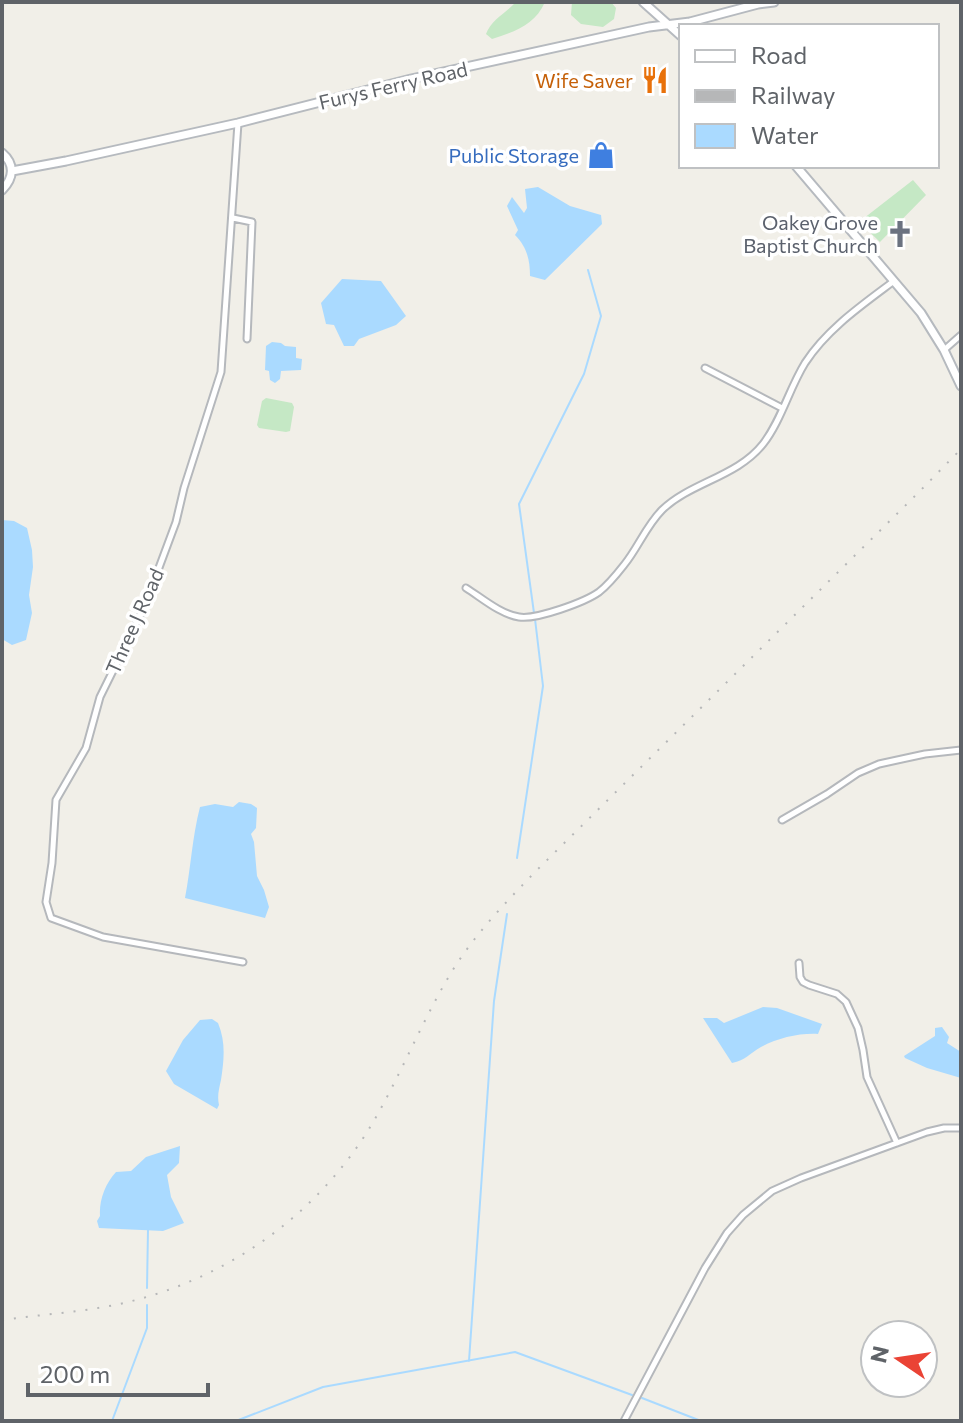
<svg xmlns="http://www.w3.org/2000/svg" width="963" height="1423" viewBox="0 0 963 1423" font-family="Commissioner,sans-serif">
	<style>
		.green { fill: #c5e8c5 }
		.water { fill: #aadaff }
		.lines { fill: none; stroke-linecap: round; stroke-linejoin: round }
		.stream { stroke: #aadaff; stroke-width: 2 }
		.street-casing { stroke: #b5b8bc; stroke-width: 9 }
		.secondary-casing { stroke: #b6babf; stroke-width: 11 }
		.street { stroke: #fff; stroke-width: 5 }
		.secondary { stroke: #fff; stroke-width: 7 }
		.rail { stroke: #b6b7b8; stroke-width: 2; stroke-dasharray: 2 10; stroke-linecap: butt }
		.labels { text-anchor: middle; dominant-baseline: central; stroke-width: 7; stroke-linejoin: round; paint-order: stroke }
		.food-label { font-size: 20px; fill: #c56008; stroke: #fff; text-anchor: end }
		.street-label { font-size: 20px; fill: #5f6368; stroke: #fff }
		.shop-label { font-size: 20px; fill: #366cbe; stroke: #fff; text-anchor: end }
		.worship-label { font-size: 20px; fill: #5b616d; stroke: #fff; text-anchor: end }
	</style>
	<rect width="100%" height="100%" fill="#f1efe8"/>
	<path class="green" d="M516 2H545C535 25 514 32 492 39L486 34C491 20 506 13 516 2Z
		M572 2H611L616 8 614 19 603 27 581 24 571 15Z
		M913 180 926 195 880 242 859 222Z
		M266 398 292 403 294 407 290 431 286 432 259 428 257 425 262 401Z"/>
	<path class="water" d="M538 187 570 206 601 215 602 224 545 280 530 276C530 260 527 247 515 235L518 230 507 206 512 197 524 213 527 208 525 189Z
		M342 279 381 281 406 316 396 325 359 339 354 346H344L334 325 326 324 321 303Z
		M272 342 281 343 285 346 296 347V358L302 359 301 370 281 371 280 379 275 383 270 380 269 371 265 370 266 346Z
		M2 520 14 521 27 528 32 550 33 567 29 595 32 613 26 640 12 645 2 639Z
		M239 802 251 804 257 808 256 828 251 834 254 842 257 876 264 890 269 907 265 918 185 898C191 867 192 838 200 807L215 804 233 807Z
		M763 1007 777 1008 822 1024 818 1034C799 1033 778 1038 761 1047 749 1054 746 1060 732 1063L703 1018H717L724 1023Z
		M212 1019 218 1023C226 1042 224 1060 221 1080 219 1089 217 1096 219 1105L217 1109 174 1084 166 1071 183 1040 200 1020Z
		M942 1027 949 1037 947 1043 961 1052V1078L927 1068 905 1058 904 1056 935 1036V1028Z
		M180 1146 179 1163 167 1175 171 1197 184 1223 163 1231 99 1228 97 1221 100 1216C99 1200 105 1184 116 1172L131 1171 146 1157Z"/>
	<g class="lines">
		<path class="stream" d="M534 613 519 504 584 374 601 316 588 270
			M517 858 543 686 535 619
			M147 1288 148 1230
			M469 1361 494 1001 507 914
			M642 1398 701 1421
			M112 1421 147 1328V1305
			M236 1421 323 1387 515 1352 632 1395"/>
		<g class="street-casing">
			<path id="street" d="M238 123 221 372 184 488 176 522 144 608 100 697 86 748 56 800 52 863 46 902 51 918 103 937 243 962
				M233 218 252 222 247 339
				M944 350 961 335
				M705 368 782 408
				M466 588C482 598 500 614 519 617 536 620 585 602 599 592 608 585 617 574 624 565 638 548 646 526 662 510 691 482 737 477 763 444 781 421 789 389 805 363 827 329 862 305 894 281
				M782 820 827 794 858 773 879 764 925 754 961 750
				M799 963 800 977 803 982 809 985 837 994 846 1002 858 1028 863 1050 867 1077 897 1143
				M624 1421 705 1268 727 1233 743 1215 772 1191 801 1178 927 1132 944 1128H961"/>
		</g>
		<g class="secondary-casing">
			<path id="secondary" d="M643 2 681 36
				M2 153C15 164 14 178 2 190
				M796 166 921 313 944 350 961 386
				M12 171 66 161 238 123 411 79 649 27 690 22 758 4 774 2"/>
		</g>
		<use href="#street" class="street"/>
		<use href="#secondary" class="secondary"/>
		<path class="rail" d="M2 1320C44 1314 87 1312 128 1302 230 1277 318 1214 372 1124 402 1073 423 1018 454 968 477 932 507 901 537 870L919 492 961 449"/>
	</g>
	<defs>
		<g id="restaurant-bare" transform="scale(2.16)"><path d="M-5-6h1v4h1v-4h1v4h1v-4h1v5L-1.5 .5V6h-2V.5L-5-1ZM5-6V6H3V1.5H1.5Q1.5-4 5-6Z" fill="#e8710a" stroke="#fff" stroke-width="2.5" paint-order="stroke"/></g>
		<g id="shop-bare" transform="scale(2.16)"><path d="M-5-2.5h2.3a2.7 3.5 0 0 1 5.4 0H5L5.5 6h-11ZM-1.5-2.5h3a1.5 2.3 0 0 0-3 0Z" fill="#3f7fe0" stroke="#fff" stroke-width="2.5" paint-order="stroke"/></g>
		<g id="church-bare" transform="scale(2.16)"><path d="M-1.2-6h2.4v3.5h3.3v2.4h-3.3V6h-2.4V-.1h-3.3v-2.4h3.3Z" fill="#6b7280" stroke="#fff" stroke-width="2.5" paint-order="stroke"/></g>
	</defs>
	<g fill-rule="evenodd">
		<use href="#restaurant-bare" x="655" y="80"/>
		<use href="#shop-bare" x="601" y="155"/>
		<use href="#church-bare" x="900" y="234"/>
	</g>
	<g class="labels">
		<g class="food-label">
			<text x="633" y="80">Wife Saver</text>
		</g>
		<g class="street-label">
			<text transform="translate(393 85) rotate(-13)">Furys Ferry Road</text>
			<text transform="translate(134 621) rotate(-66)">Three J Road</text>
		</g>
		<g class="shop-label">
			<text x="579" y="155">Public Storage</text>
		</g>
		<g class="worship-label">
			<text x="878" y="222">Oakey Grove<tspan x="878" dy="23">Baptist Church</tspan></text>
		</g>
	</g>
	<rect width="963" height="1423" fill="none" stroke="#5f6368" stroke-width="8"/>
	<rect x="679" y="24" width="260" height="144" fill="#ffffff" stroke="#bfc1c3" stroke-width="2"/>
	<rect x="695" y="50" width="40" height="12" fill="#ffffff" stroke="#bfc1c3" stroke-width="2"/>
	<text x="751" y="64" font-size="24" fill="#5f6368">Road</text>
	<rect x="695" y="90" width="40" height="12" fill="#b6b7b8" stroke="#bfc1c3" stroke-width="2"/>
	<text x="751" y="104" font-size="24" fill="#5f6368">Railway</text>
	<rect x="695" y="124" width="40" height="24" fill="#aadaff" stroke="#bfc1c3" stroke-width="2"/>
	<text x="751" y="144" font-size="24" fill="#5f6368">Water</text>
	<g transform="translate(899 1359) rotate(283)"><circle r="38" fill="#ffffff" stroke="#bfc1c3" stroke-width="2"/>
	<path d="M0-6L14 30L0 20L-14 30Z" fill="#ea4335"/>
	<text y="-12" font-size="22" font-weight="bold" text-anchor="middle" fill="#5f6368">N</text>
	</g>
	<path d="M28 1383v12h180v-12" fill="none" stroke="#5f6368" stroke-width="4"/>
	<text x="40" y="1383" font-size="24" fill="#5f6368" stroke="#ffffff" stroke-width="6" paint-order="stroke">200 m</text>
</svg>
